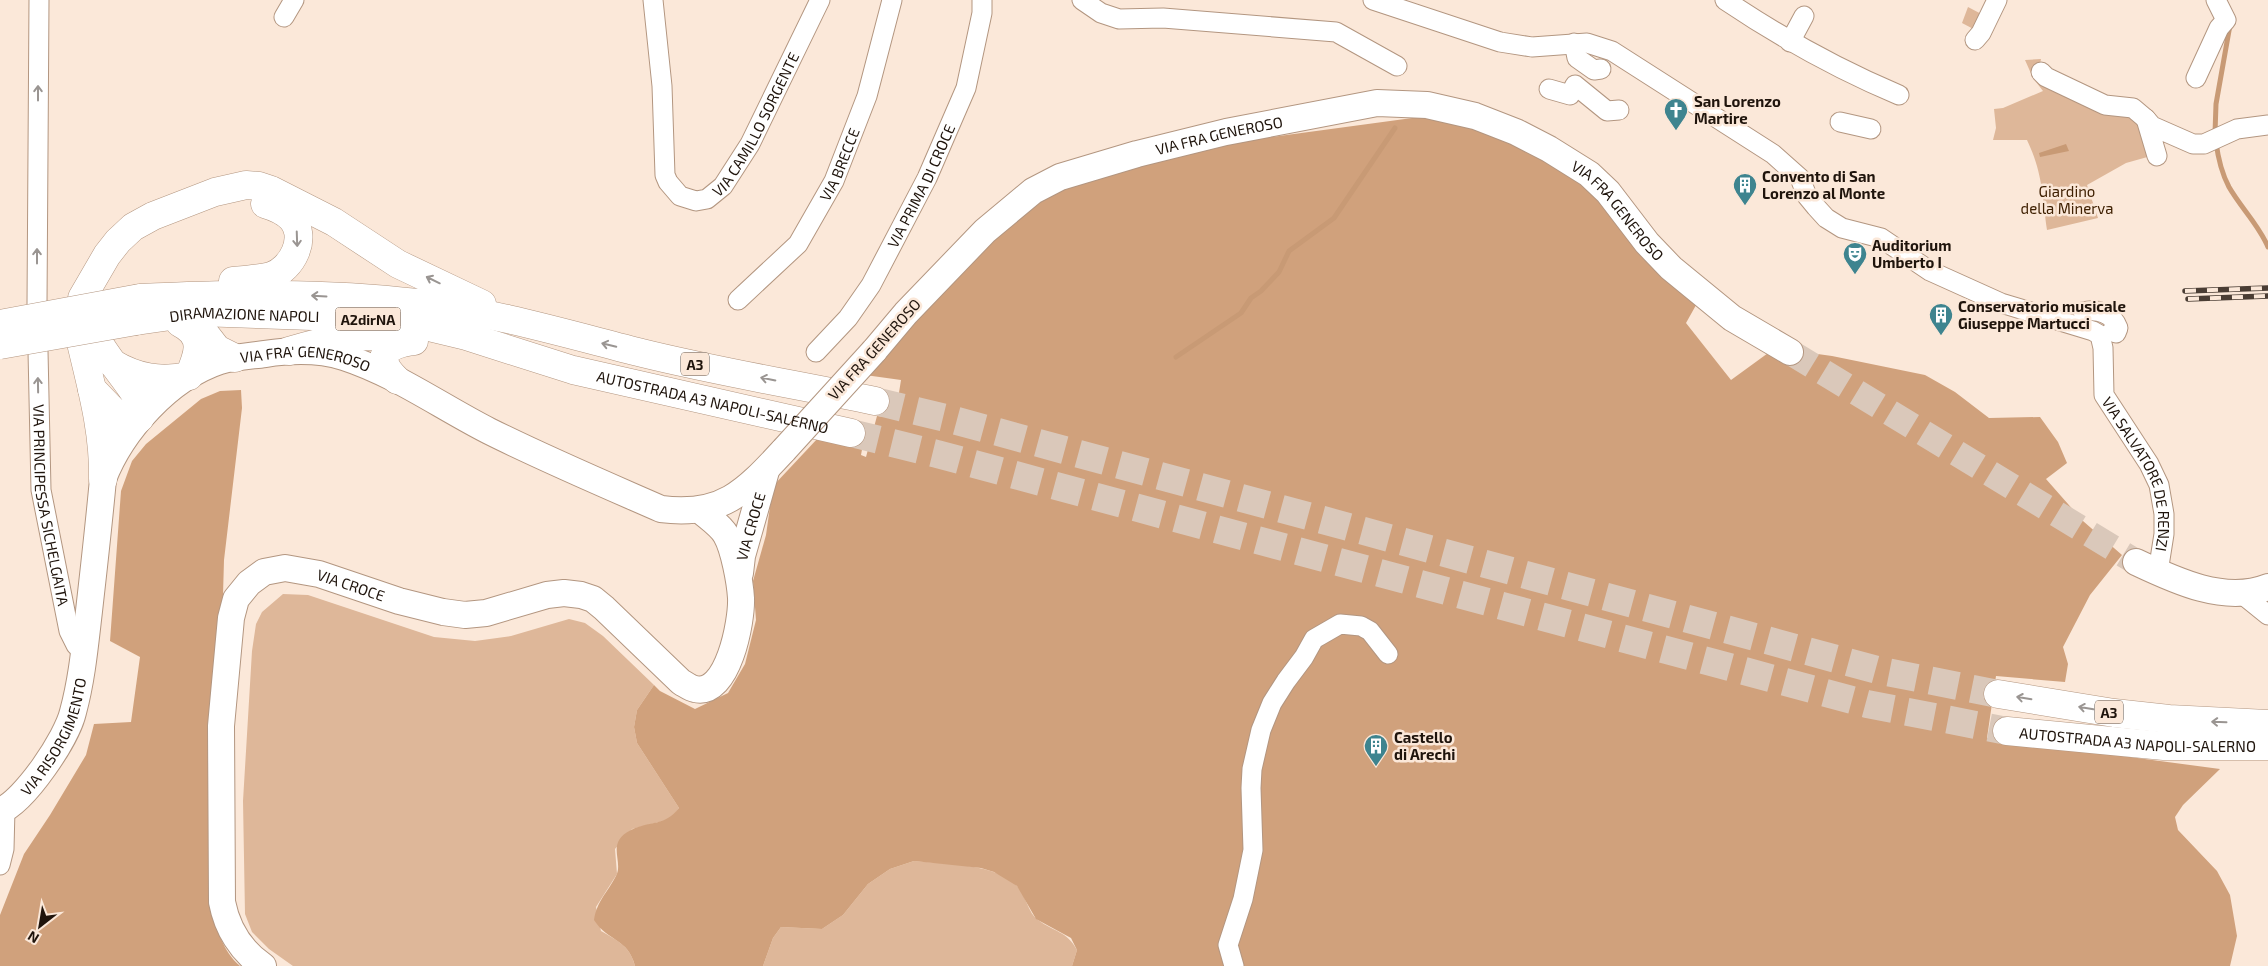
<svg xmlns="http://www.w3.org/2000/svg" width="2268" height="966" viewBox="0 0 2268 966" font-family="'Exo 2',sans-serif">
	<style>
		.green { fill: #deb799 }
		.forest { fill: #d0a17c }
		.water { fill: #c89a75 }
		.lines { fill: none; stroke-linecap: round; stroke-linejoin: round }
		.stream { stroke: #c89a75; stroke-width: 5 }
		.secondary-tunnel { stroke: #dac8ba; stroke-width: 26; stroke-dasharray: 26 13; stroke-linecap: butt }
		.highway-tunnel { stroke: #dac8ba; stroke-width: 28; stroke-dasharray: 28 14; stroke-linecap: butt }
		.street-casing { stroke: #b39680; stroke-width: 21 }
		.secondary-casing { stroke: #b39680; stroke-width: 28 }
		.highway-casing { stroke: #b39680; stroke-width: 29 }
		.street { stroke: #fff; stroke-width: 19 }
		.secondary { stroke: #fff; stroke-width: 26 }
		.highway { stroke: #fff; stroke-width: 28 }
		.rail-casing { stroke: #4a3d34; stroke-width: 5.5 }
		.rail { stroke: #fbe8d9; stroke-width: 4; stroke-dasharray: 11; stroke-linecap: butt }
		.secondary-bridge-casing { stroke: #b39680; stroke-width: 28; stroke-linecap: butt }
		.highway-bridge-casing { stroke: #b39680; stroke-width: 29; stroke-linecap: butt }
		.secondary-bridge { stroke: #fff; stroke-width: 26 }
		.highway-bridge { stroke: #fff; stroke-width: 28 }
		.oneway { stroke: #9a9592 }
		.labels { text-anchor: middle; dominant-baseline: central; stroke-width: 5; stroke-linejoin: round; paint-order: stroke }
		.shield { fill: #fbe8d9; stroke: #61544a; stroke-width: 1 }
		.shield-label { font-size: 14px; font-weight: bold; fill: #1f140c }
		.poi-label { font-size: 15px; font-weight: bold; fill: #1f140c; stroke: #fbe8d9; text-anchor: start }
		.street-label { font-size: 15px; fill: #1f140c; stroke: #fbe8d9 }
		.park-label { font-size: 15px; fill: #3f2002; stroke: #fbe8d9 }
	</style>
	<rect width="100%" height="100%" fill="#fbe8d9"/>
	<path class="green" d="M1968 7 1989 18 1981 33 1962 23Z
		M2041 59 2039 69 2133 111 2151 156 2126 163 2087 185 2098 218 2047 230C2042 195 2043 174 2027 140H1993L1996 128 1994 109 2003 108 2043 91 2033 78 2025 60Z
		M283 594 308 595 434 637 475 641 511 636 569 619 585 623 603 636 654 685 637 710 634 727 637 743 679 808 671 819 632 829 615 849 617 874 596 907 601 931C618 941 630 946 635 966H293L269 949 252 932 245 914 243 801 252 651 256 624 262 612Z
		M914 861C944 864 997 863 1018 887 1026 896 1028 913 1038 920 1054 932 1067 931 1077 950L1072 966H763L773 938 781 927 822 929 843 915 868 884 890 869Z"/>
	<path class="forest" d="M1427 116 1506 138 1565 171 1618 216 1700 298 1686 323 1731 380 1775 348 1832 356 1925 375 1955 392 1989 418 2040 417 2058 442 2067 463 2046 479 2083 521 2122 555 2090 595 2063 647 2068 664 2065 682 1996 676 1987 738 2220 769 2183 805 2175 817 2178 830 2217 871 2230 895 2237 936 2230 966H1072L1077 950 1071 938 1036 919 1017 886 994 872 981 868 914 861 890 869 868 884 843 915 822 929 781 927 773 938 763 966H635C628 938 608 942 594 920 597 901 607 893 616 876 624 861 605 843 631 830 651 820 664 827 679 808L637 743 634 727 637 710 654 685 660 691 695 709 728 693 745 664 756 620 753 581 766 535 773 486 818 438 863 444 861 455 866 457 877 416 895 418 901 380 865 375 1029 201 1190 148Z
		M241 390 242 408 224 560 214 909C218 932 222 950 240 966H0V915L24 854 50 815 86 755 94 724 131 722 140 657 110 641 121 491 132 461 146 444 201 399 220 391Z"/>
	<path class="water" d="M2066 144 2069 151 2040 157 2039 153Z"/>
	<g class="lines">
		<path class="stream" d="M2215 133 2216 104 2230 25
			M2216 142C2218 158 2221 172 2229 187 2241 208 2259 225 2268 247
			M1176 357 1241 313 1251 298 1261 291 1279 272 1289 251 1334 218 1395 128"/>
		<path class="secondary-tunnel" d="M1790 352 2136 562"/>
		<path class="highway-tunnel" d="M875 401 946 418 1877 670 1998 694
			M851 433 937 454 1867 704 2007 731"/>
		<g class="street-casing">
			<g id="street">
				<path id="s1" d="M653 0 662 86 665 175 668 182 680 196 696 201 707 199 723 186 750 144 820 0"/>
				<path d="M1082 0 1101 13 1119 19 1163 18 1336 32 1397 66"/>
				<path id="s2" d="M1373 0 1500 42 1532 47 1587 43 1612 51 1773 154 1800 178 1807 196 1816 207 1826 218 1842 228 1881 238 1930 271 2001 303 2093 331 2100 335 2103 348 2104 395 2149 464 2159 485 2164 514V534L2158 572"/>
				<path d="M1725 0C1780 37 1837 69 1899 95"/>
				<path d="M284 17 294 0"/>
				<path d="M1975 40 1981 33 1997 0"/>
				<path d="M1790 42 1804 16"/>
				<path d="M1574 43 1577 58 1594 70 1601 69"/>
				<path d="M2041 72 2046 77 2105 105 2133 108 2146 119"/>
				<path d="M2196 78 2219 28 2226 20 2216 0"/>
				<path d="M1549 89 1570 95 1575 85 1607 111 1619 110"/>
				<path d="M1840 122 1871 129"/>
				<path d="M2157 156 2146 119 2152 126 2193 144H2204L2237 129 2268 125"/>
				<path id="s3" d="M738 300 798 244 834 181 867 96 892 0"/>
				<path d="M37 304 39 0"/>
				<path d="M2083 312C2098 308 2113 314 2118 328L2116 333 2112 331"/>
				<path id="s4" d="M38 351 41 490 69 631 76 645 84 653"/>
				<path id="s5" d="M816 352 848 318 871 285 927 178 966 88 982 13V0"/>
				<path d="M2242 594 2268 615"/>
				<path d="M0 865 4 849 5 809"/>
				<path d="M1234 966 1228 945 1243 899 1253 850 1251 788 1252 769 1261 730 1272 703 1286 681 1304 657 1314 639 1340 624 1361 626 1370 631 1388 654"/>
			</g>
		</g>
		<g class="secondary-casing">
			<g id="secondary">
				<path id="s6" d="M874 351 906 313 985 231 1033 191 1060 177 1137 154 1226 132 1377 103 1427 105 1475 116 1516 132 1549 149 1589 174 1608 192 1647 243 1671 268 1732 318 1790 352"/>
				<path d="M2136 562C2176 581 2225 604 2268 587"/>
				<path id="s7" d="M740 573 742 556 766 471"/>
				<path id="s8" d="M0 811C25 801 67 738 73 712 82 679 85 645 89 611 94 567 99 523 103 479 122 430 169 378 220 361 234 357 250 356 265 354 291 350 318 349 344 357 396 374 440 406 489 431 545 459 604 484 661 509 722 517 745 492 784 450"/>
				<path id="s9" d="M263 966C241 951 227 928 222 902L221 726 231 618 236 599 249 583 264 572 285 568 319 574 399 601 443 612 465 615 486 613 547 595 564 593 581 595 593 599 604 608 681 682C685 684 690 688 695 689 728 697 742 621 741 598 740 582 734 549 726 535 721 526 709 518 701 511"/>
			</g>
		</g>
		<g class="highway-casing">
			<g id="highway">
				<path d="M233 281C245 280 259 279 271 276 292 269 308 238 292 219 285 211 275 207 265 204"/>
				<path d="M82 298 107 255 118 241 133 227 153 216 215 192 246 185 259 186 271 190 334 222 398 264 482 304"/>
				<path d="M140 298C232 294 325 292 417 303 493 312 567 334 642 353 719 372 798 385 875 401"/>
				<path id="s10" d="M136 321 199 312 341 317 416 324 466 336 573 370 851 433"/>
				<path d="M189 324 203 331 217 349 235 358"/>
				<path d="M81 343C92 389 104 432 103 479"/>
				<path d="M289 351C323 341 348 335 384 336"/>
				<path d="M112 363C137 378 160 382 189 376 198 355 206 336 180 323"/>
				<path d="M397 380C373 358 385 344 414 341"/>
				<path d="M92 389 123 421 133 423 140 418 143 410C140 394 107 360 97 339"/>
				<path d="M1998 694 2114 713 2169 719 2268 724"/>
				<path id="s11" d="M2007 731 2164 746H2268"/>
			</g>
		</g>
		<use href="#street" class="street"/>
		<use href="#secondary" class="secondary"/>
		<use href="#highway" class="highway"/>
		<g class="rail-casing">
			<path id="rail" d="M2185 291 2268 288
				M2188 299 2268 296"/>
		</g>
		<use href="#rail" class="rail"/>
		<g class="secondary-bridge-casing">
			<path id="secondary-bridge" d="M784 450 874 351"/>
		</g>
		<g class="highway-bridge-casing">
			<path id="highway-bridge" d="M0 324 140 298
				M0 345 136 321"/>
		</g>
		<use href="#secondary-bridge" class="secondary-bridge"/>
		<use href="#highway-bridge" class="highway-bridge"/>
	</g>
	<defs><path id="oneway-shaft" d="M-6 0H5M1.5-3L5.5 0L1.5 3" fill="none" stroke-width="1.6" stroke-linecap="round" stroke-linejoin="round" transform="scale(1.25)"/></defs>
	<g class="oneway">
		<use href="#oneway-shaft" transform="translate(38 93) rotate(-90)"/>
		<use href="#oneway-shaft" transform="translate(297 239) rotate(88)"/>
		<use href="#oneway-shaft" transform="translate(37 256) rotate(-90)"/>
		<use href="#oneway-shaft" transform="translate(433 280) rotate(-154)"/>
		<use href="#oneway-shaft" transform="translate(319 296) rotate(-177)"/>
		<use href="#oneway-shaft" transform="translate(609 345) rotate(-166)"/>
		<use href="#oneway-shaft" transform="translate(768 379) rotate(-169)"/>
		<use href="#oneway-shaft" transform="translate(38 385) rotate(-91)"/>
		<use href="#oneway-shaft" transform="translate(2024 698) rotate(-171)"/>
		<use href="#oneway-shaft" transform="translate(2086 708) rotate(-170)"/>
		<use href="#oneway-shaft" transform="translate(2219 722) rotate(-178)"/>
	</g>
	<defs>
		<g id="church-pin" transform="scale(1.25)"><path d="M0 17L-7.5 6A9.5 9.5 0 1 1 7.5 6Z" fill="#3e848f" stroke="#fbe8d9"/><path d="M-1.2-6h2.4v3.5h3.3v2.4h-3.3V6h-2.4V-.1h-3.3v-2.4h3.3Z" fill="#fff"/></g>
		<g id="building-pin" transform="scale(1.25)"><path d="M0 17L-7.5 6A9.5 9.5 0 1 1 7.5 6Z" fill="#3e848f" stroke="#fbe8d9"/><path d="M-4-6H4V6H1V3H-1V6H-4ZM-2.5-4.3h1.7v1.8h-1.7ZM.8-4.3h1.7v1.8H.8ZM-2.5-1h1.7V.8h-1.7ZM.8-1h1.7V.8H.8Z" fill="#fff"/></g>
		<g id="theatre-pin" transform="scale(1.25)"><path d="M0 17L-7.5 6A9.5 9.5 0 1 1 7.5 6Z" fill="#3e848f" stroke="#fbe8d9"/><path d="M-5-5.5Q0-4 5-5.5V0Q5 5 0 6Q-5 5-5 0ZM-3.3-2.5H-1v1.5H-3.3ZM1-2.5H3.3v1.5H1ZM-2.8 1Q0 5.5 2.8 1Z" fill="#fff"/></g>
	</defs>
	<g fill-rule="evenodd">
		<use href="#church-pin" x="1676" y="110"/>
		<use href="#building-pin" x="1745" y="185"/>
		<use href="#theatre-pin" x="1855" y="254"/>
		<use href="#building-pin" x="1941" y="315"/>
		<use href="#building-pin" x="1376" y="746"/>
	</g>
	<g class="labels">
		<g class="shield">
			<rect x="335.5" y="307.5" width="65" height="23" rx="4"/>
			<rect x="681" y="352.5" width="28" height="23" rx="4"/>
			<rect x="2095" y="700.5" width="28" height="23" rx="4"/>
		</g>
		<g class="shield-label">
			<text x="368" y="319">A2dirNA</text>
			<text x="695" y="364">A3</text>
			<text x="2109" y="712">A3</text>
		</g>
		<g class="poi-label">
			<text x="1694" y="101">San Lorenzo<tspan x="1694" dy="17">Martire</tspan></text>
			<text x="1762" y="176">Convento di San<tspan x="1762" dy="17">Lorenzo al Monte</tspan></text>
			<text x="1872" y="245">Auditorium<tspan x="1872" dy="17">Umberto I</tspan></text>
			<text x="1958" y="306">Conservatorio musicale<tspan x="1958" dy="17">Giuseppe Martucci</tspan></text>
			<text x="1394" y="737">Castello<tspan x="1394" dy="17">di Arechi</tspan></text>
		</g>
		<g class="street-label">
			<text stroke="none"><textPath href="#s1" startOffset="320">VIA CAMILLO SORGENTE</textPath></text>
			<text stroke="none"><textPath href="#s6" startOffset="421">VIA FRA GENEROSO</textPath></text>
			<text stroke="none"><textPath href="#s3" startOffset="172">VIA BRECCE</textPath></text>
			<text stroke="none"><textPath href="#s5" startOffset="198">VIA PRIMA DI CROCE</textPath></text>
			<text stroke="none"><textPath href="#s6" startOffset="856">VIA FRA GENEROSO</textPath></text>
			<text stroke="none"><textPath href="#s10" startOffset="109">DIRAMAZIONE NAPOLI</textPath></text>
			<text transform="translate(874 349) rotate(-48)">VIA FRA GENEROSO</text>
			<text stroke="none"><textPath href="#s8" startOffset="618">VIA FRA' GENEROSO</textPath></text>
			<text stroke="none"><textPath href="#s10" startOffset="588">AUTOSTRADA A3 NAPOLI-SALERNO</textPath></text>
			<text stroke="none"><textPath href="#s2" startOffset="972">VIA SALVATORE DE RENZI</textPath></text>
			<text stroke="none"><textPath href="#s4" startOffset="155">VIA PRINCIPESSA SICHELGAITA</textPath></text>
			<text stroke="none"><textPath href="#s7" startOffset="48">VIA CROCE</textPath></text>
			<text stroke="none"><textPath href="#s9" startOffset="511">VIA CROCE</textPath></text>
			<text stroke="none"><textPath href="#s8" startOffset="95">VIA RISORGIMENTO</textPath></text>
			<text stroke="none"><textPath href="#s11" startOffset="131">AUTOSTRADA A3 NAPOLI-SALERNO</textPath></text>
		</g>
		<g class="park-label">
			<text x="2067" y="191">Giardino<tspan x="2067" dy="17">della Minerva</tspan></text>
		</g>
	</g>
	<g transform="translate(40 926) rotate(211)" stroke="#fbe8d9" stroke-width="4" paint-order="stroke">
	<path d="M0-4L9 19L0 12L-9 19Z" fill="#1f140c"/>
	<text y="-8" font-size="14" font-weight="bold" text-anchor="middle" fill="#1f140c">N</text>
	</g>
</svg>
